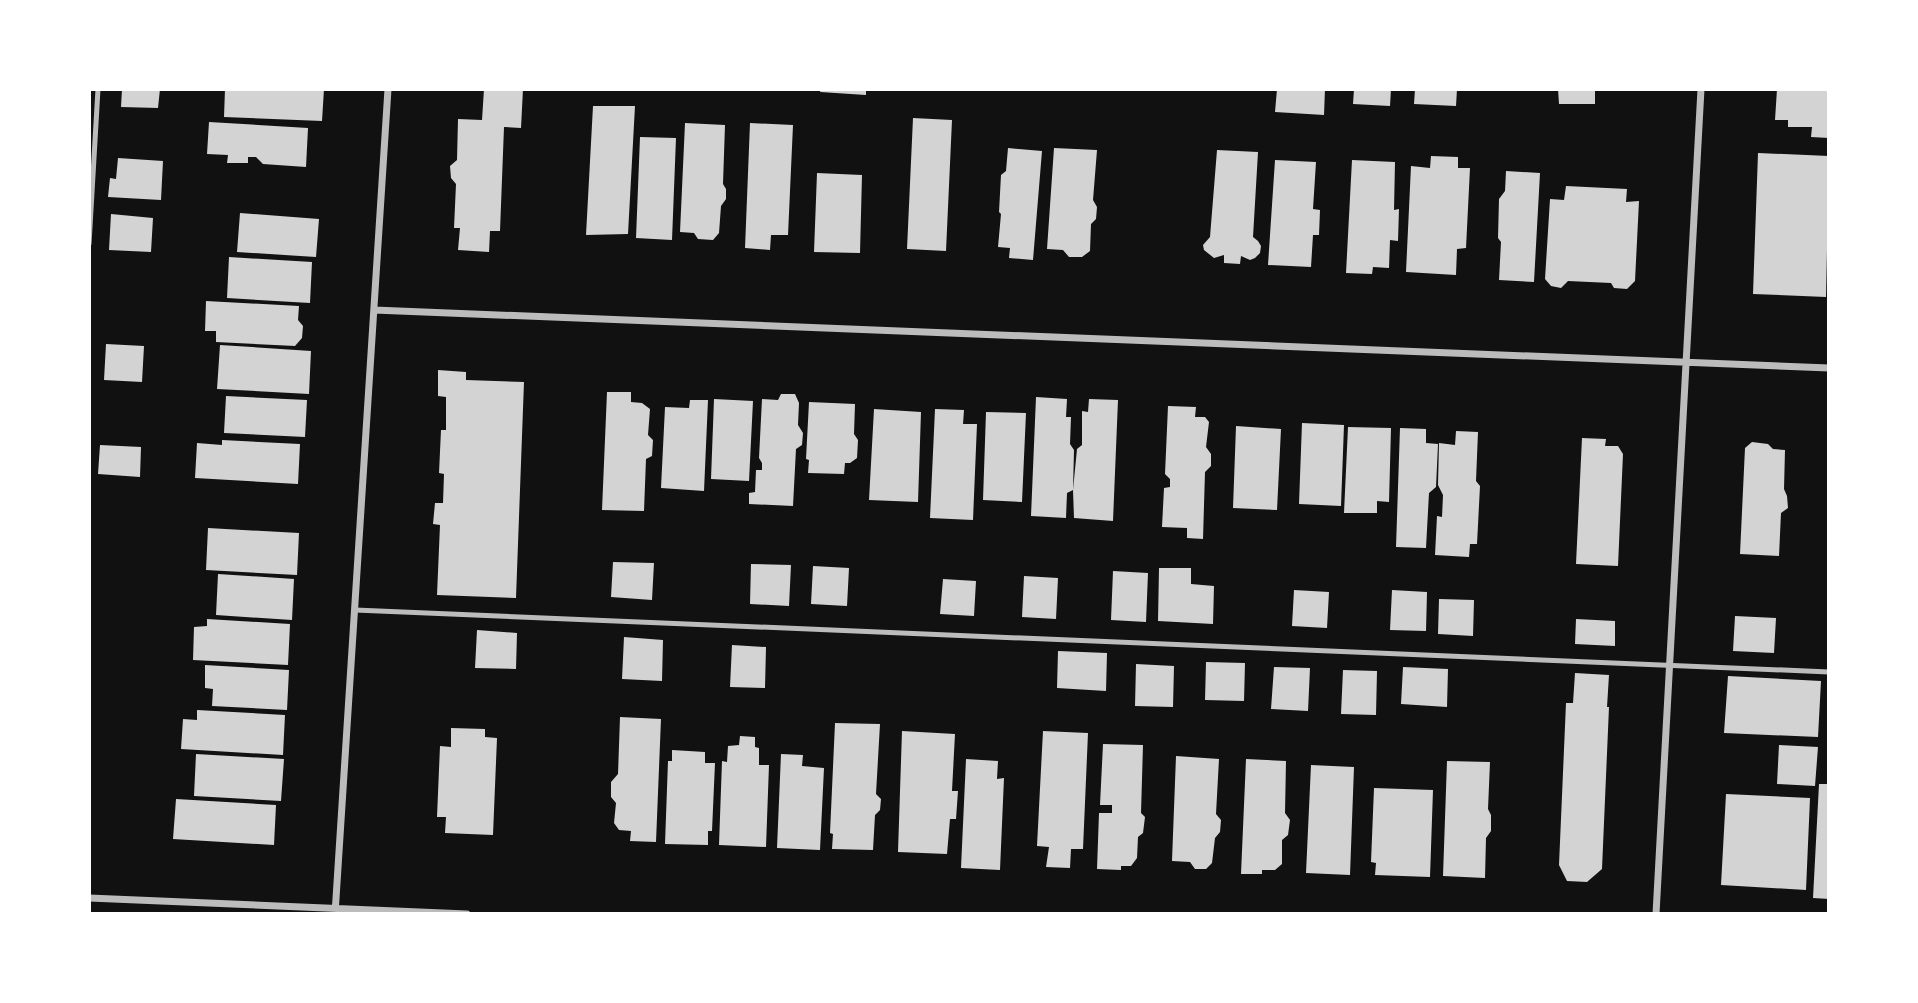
<svg xmlns="http://www.w3.org/2000/svg" width="1918" height="1003" viewBox="0 0 1918 1003" font-family="'Libre Baskerville',serif">
	<style>
		.building { fill: #d3d3d3 }
		.lines { fill: none; stroke-linecap: round; stroke-linejoin: round }
		.service { stroke: #bcbcbc; stroke-width: 5 }
		.minor { stroke: #bcbcbc; stroke-width: 7 }
	</style>
	<rect width="100%" height="100%" fill="#111"/>
	<path class="building" d="M122 89H160L158 108 121 107Z
		M225 89H324L322 121 224 117Z
		M484 89H523L521 128 504 127 500 231H490L489 252 458 250 460 228H454L456 184 451 178 450 166 457 160 458 119 482 120Z
		M821 89H866V95L820 92Z
		M1277 89H1325L1324 115 1275 112Z
		M1354 89H1391L1390 106 1353 104Z
		M1415 89H1457L1456 106 1414 104Z
		M1558 89H1595V104H1559Z
		M1777 89H1829V138L1811 137 1812 127H1788V120H1775Z
		M593 106H635L628 234 586 235Z
		M913 118 952 120 946 251 907 249Z
		M209 122 308 128 306 167 263 164 256 157H248V163H227L228 155 207 154Z
		M685 123 725 125 723 184 726 189V199L721 206 719 233 713 240 698 239 694 233 680 232Z
		M750 123 793 125 788 235H771L770 250 745 248Z
		M640 137 676 138 672 240 636 238Z
		M1008 148 1042 151 1033 260 1009 258 1010 248 998 247 1001 214 999 212 1001 175 1006 171Z
		M1054 148 1097 150 1093 200 1097 207 1096 219 1091 224 1090 251 1082 257H1069L1063 250 1047 249Z
		M1217 150 1258 152 1253 237 1258 241 1261 246 1260 253 1255 258 1250 260 1241 256 1240 264 1224 263V255L1214 258 1204 250 1203 245 1210 237Z
		M1758 153 1829 156 1826 297 1753 294Z
		M1431 156 1458 157V168H1470L1466 248 1457 249 1456 275 1406 272 1411 166 1430 168Z
		M118 158 163 161 161 200 108 197 110 178 116 179Z
		M1275 160 1316 162 1313 209 1320 210 1319 235H1313L1311 267 1268 265Z
		M1352 160 1395 162 1394 210 1399 209 1398 241 1390 240 1389 268 1373 267 1372 274 1346 273Z
		M1506 171 1540 173 1534 282 1499 280 1501 242 1498 238 1499 199 1505 191Z
		M817 173 862 175 860 253 814 252Z
		M1566 186 1627 189 1626 202 1639 201 1635 281 1627 289 1614 288 1611 283 1568 281 1561 288 1551 286 1545 279 1550 199 1564 200Z
		M240 213 319 219 316 257 237 252Z
		M111 214 153 218 151 252 109 250Z
		M229 257 312 262 310 303 227 298Z
		M206 301 299 306 298 320 303 326 302 338 295 346 216 342V331H205Z
		M106 344 144 346 142 382 104 380Z
		M220 345 311 351 309 394 217 389Z
		M438 370 466 372V380L524 382 516 598 437 595 440 525 433 524 435 503H443L444 474 439 473 441 430H446V397L438 396Z
		M607 392H631V402L642 403 650 409 648 435 653 440 652 456 646 459 644 511 602 510Z
		M781 394H795L799 403 798 425 803 433 802 445 796 449 793 506 749 504V493L755 492 756 470H762V463L759 458 762 399 778 400Z
		M226 396 307 400 305 437 224 433Z
		M1036 397 1067 399 1066 417H1071L1070 444 1074 450 1073 490 1067 493 1066 518 1031 516Z
		M714 399 753 401 749 481 711 479Z
		M1089 399 1118 400 1113 521 1074 518 1073 490 1077 449 1082 445V411L1088 412Z
		M690 400H708L704 491 661 488 665 407 689 408Z
		M809 402 855 404 854 434 858 440 857 458 850 463H845L844 474 808 473 809 460 806 459Z
		M1168 406 1196 407 1195 417H1205L1209 422 1206 447 1211 454V466L1205 472 1203 539 1187 538V528L1162 527 1164 488 1170 487V479L1165 474Z
		M874 409 921 412 918 502 869 500Z
		M935 409 964 410 963 424H977L973 520 930 518Z
		M986 412 1026 413 1022 502 983 500Z
		M1302 423 1344 425 1341 506 1299 504Z
		M1236 426 1281 429 1277 510 1233 508Z
		M1348 427 1391 428 1389 502 1377 501V513H1344Z
		M1400 428 1426 429V443L1438 444 1436 487 1429 493 1426 548 1396 547Z
		M1456 431 1478 432 1476 481 1480 486 1477 544H1470L1469 557 1435 555 1437 516 1442 517 1443 495 1438 485 1439 443 1455 445Z
		M1582 438 1606 439 1605 446H1618L1623 454 1618 566 1576 564Z
		M222 440 300 444 298 484 195 478 197 443 222 445Z
		M1752 442 1768 444 1773 449 1785 450 1784 489 1787 496 1788 508 1781 513 1779 556 1740 554 1745 448Z
		M100 445 141 447 140 477 98 474Z
		M208 528 299 533 297 575 206 570Z
		M613 562 654 563 652 600 611 597Z
		M751 564 791 565 789 606 750 604Z
		M813 566 849 568 847 606 811 604Z
		M1159 568H1191V584L1214 586 1213 624 1158 621Z
		M1113 571 1148 573 1146 622 1111 620Z
		M218 574 294 579 292 620 216 615Z
		M1024 576 1058 578 1056 619 1022 617Z
		M943 579 976 581 974 616 940 614Z
		M1294 590 1329 592 1327 628 1292 626Z
		M1392 590 1427 592 1426 631 1390 630Z
		M1439 599 1474 600 1473 636 1438 634Z
		M1735 616 1776 618 1774 653 1733 651Z
		M207 619 290 624 288 665 193 660 194 627 207 626Z
		M1576 619 1615 621V646L1575 644Z
		M477 630 517 633 516 669 475 668Z
		M624 637 663 640 662 681 622 679Z
		M732 645 766 647 765 688 730 687Z
		M1058 651 1107 653 1106 691 1057 688Z
		M1206 662 1245 663 1244 701 1205 700Z
		M1136 664 1174 666 1173 707 1135 706Z
		M205 665 289 670 287 710 212 706 213 689 205 688Z
		M1274 667 1310 668 1308 711 1271 709Z
		M1403 667 1448 669 1447 707 1401 704Z
		M1343 670 1377 671 1376 715 1341 714Z
		M1575 673 1609 675 1607 707H1609L1602 869 1587 882 1567 881 1559 865 1566 703H1573Z
		M1728 676 1821 681 1818 737 1724 733Z
		M197 710 285 715 283 755 181 749 183 719 197 720Z
		M620 717 661 719 656 842 630 841 631 831 619 830 614 823 616 803 611 797V782L618 774Z
		M835 723 880 724 876 794 881 799 880 810 875 815 873 850 832 849 833 834 830 833Z
		M451 728 485 729V737L497 738 493 835 445 833 446 817H437L440 746 451 747Z
		M902 731 955 734 952 791H958L956 819H950L947 854 898 852Z
		M1043 731 1088 733 1083 849H1071L1070 868 1046 867 1049 847 1037 846Z
		M740 736 755 737V747L759 748V765H769L766 847 719 845 722 761 727 762 728 746 739 745Z
		M1103 744 1143 745 1141 813 1145 817 1143 833 1138 837 1137 858 1131 866H1121V870L1097 869 1099 813H1112V805H1100Z
		M1779 745 1818 747 1815 786 1777 784Z
		M672 750 705 752V763H715L712 831H708V845L665 844 668 761H672Z
		M196 754 284 759 281 801 194 796Z
		M781 754 803 755 802 766 824 768 820 850 777 848Z
		M1176 756 1219 759 1216 814 1221 820 1220 832 1215 838 1212 863 1206 869H1195L1190 862 1172 861Z
		M966 759 998 761 997 779 1004 778 1000 870 961 868Z
		M1246 759 1286 761 1285 813 1290 820 1288 835 1282 840V864L1275 870H1262V874H1241Z
		M1447 761 1490 762 1488 809 1491 815V831L1486 838 1485 878 1443 876Z
		M1311 765 1354 767 1350 875 1306 873Z
		M1819 784H1829V899L1813 898Z
		M1374 788 1433 790 1430 877 1375 875 1376 863 1371 862Z
		M1726 794 1810 798 1806 890 1721 885Z
		M176 799 276 805 274 845 173 839Z"/>
	<g class="lines">
		<path class="service" d="M89 244 98 89
			M355 610 1829 672"/>
		<path class="minor" d="M374 310 1829 368
			M89 898 467 914
			M335 914 388 89
			M1656 914 1701 89"/>
	</g>
	<rect width="1918" height="1003" fill="none" stroke="#ffffff" stroke-width="182"/>
</svg>
